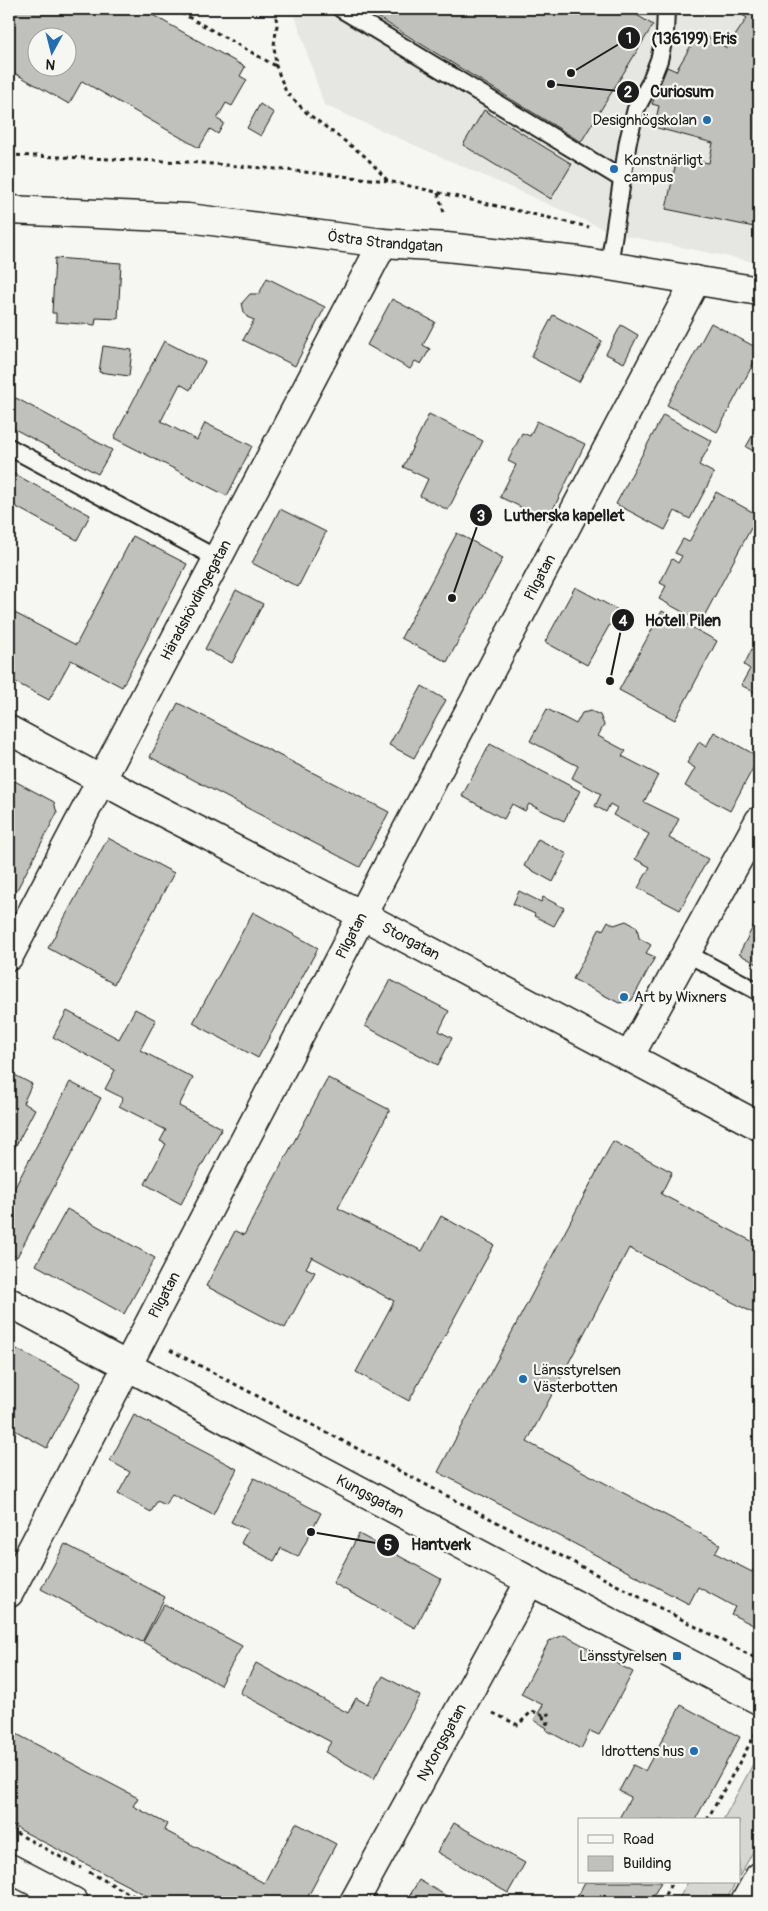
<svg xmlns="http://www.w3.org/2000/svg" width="768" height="1911" viewBox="0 0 768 1911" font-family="Pangolin,sans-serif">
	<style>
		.built { fill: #e6e6e2 }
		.green { fill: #d6d6d2; stroke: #797977 }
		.building { fill: #c0c0bd; stroke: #1c1c1c; fill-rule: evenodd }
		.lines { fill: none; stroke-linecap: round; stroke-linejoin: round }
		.lane-casing { stroke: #1c1c1c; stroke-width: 20 }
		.street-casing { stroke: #1c1c1c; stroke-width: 31 }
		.secondary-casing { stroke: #1c1c1c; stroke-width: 31 }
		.path { stroke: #1c1c1c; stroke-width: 3; stroke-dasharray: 4 4; stroke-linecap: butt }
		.lane { stroke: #f6f6f2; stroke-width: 16 }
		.street { stroke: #f6f6f2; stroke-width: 28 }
		.secondary { stroke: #f6f6f2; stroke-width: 28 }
		.poi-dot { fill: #1f6fb2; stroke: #f6f6f2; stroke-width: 2 }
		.labels { text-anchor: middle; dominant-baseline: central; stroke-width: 4.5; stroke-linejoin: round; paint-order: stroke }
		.poi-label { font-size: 15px; fill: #1c1c1c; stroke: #f6f6f2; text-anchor: end }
		.street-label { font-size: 15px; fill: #1c1c1c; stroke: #f6f6f2 }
		.leader { fill: none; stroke: #1c1c1c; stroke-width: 2 }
		.callout-dot { fill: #1c1c1c; stroke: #f6f6f2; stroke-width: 2 }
		.mark-label { font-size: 15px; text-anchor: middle; font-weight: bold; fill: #fff }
		.callout-label { font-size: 16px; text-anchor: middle; font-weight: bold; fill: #1c1c1c; stroke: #f6f6f2; stroke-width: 4.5; stroke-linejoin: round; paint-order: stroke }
	</style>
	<rect width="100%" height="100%" fill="#f6f6f2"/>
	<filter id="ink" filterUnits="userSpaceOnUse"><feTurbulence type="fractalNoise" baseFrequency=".02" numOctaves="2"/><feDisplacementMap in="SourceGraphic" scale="10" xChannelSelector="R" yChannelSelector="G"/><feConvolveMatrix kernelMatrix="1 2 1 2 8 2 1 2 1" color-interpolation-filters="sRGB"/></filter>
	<g filter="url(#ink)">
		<path class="built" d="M293 9H759V263L613 233 324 105Z"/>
		<path class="green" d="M759 1753V1841L739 1877V1820H723Z
			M688 1882H736L725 1902H677Z"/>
		<path class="building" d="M9 9H142L245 67 240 76 247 80 232 106 226 103 217 119 224 123 218 134 210 129 199 148 82 81 69 104 9 70ZM38 38H68V68H38Z
			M364 9H627L653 25 581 142Z
			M733 9H759V228L666 209 677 158 709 163 713 143 654 127 659 106 652 104 667 67 676 71 699 32 727 48 747 18Z
			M260 104 274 113 261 136 247 128Z
			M484 110 572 164 551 199 463 145Z
			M55 258 121 263 118 319 96 318 95 325 56 322V313H52Z
			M267 278 325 307 295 366 243 340 254 320 247 317 244 312 242 303 250 294H259Z
			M392 299 435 322 423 345 430 349 421 364 415 361 410 369 367 345Z
			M553 315 602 341 579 382 531 357Z
			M711 323 759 349V353L717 432 667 405Z
			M621 325 638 335 624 363 606 354Z
			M164 341 205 362 190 390 180 384 161 421 197 440 205 423 252 446 227 496 114 438Z
			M103 346 132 350 129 376 99 372Z
			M16 398 112 450 98 474 9 426V411Z
			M429 414 483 441 448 510 420 496 428 479 403 467Z
			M663 415 712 441 699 465 714 473 690 519 675 511 665 530 616 504Z
			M537 421 585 444 548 520 500 497 516 465 508 461 522 433 530 436Z
			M759 424V454L746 447Z
			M9 471 90 515 77 540 9 503Z
			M716 492 758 515 701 622 659 599 666 586 660 583 672 559 678 563 682 556 675 553 683 539 689 542Z
			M280 509 326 532 298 587 252 563Z
			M457 533 503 558 447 662 401 638Z
			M133 536 187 564 122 687 71 660 49 700 9 679V610L76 645Z
			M575 587 618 610 587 665 545 642Z
			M236 590 263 604 232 663 205 649Z
			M662 611 717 641 675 720 619 690Z
			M753 647 759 651V695L741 685 750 669 744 665Z
			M422 686 446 700 414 758 389 745Z
			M178 703 389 812 360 867 150 757Z
			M547 709 576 724 582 713 591 711 600 715 604 725 598 736 626 751 622 756 658 775 644 802 679 819 669 838 708 859 680 910 638 888 650 867 635 859 649 834 613 815 617 808 610 804 606 812 595 806 601 794 572 778 578 766 530 741Z
			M714 732 759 757 730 811 685 786 695 768 687 763 699 742 706 747Z
			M490 744 580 791 564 821 529 804 525 811 512 804 504 819 462 796Z
			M9 778 54 802 57 813 9 905Z
			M108 838 174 873 114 984 48 948Z
			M538 839 567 854 553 882 524 866Z
			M519 891 541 902 543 897 564 908 554 926 534 916 535 914 513 904Z
			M253 912 318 948 258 1058 193 1023Z
			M759 915V965L739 954Z
			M608 921 614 925 626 921 637 927 639 938 651 945 646 953 655 957 632 1000 619 1003 573 979 600 928 603 930Z
			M390 980 449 1011 439 1031 452 1038 438 1065 365 1026Z
			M135 1009 156 1020 140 1050 193 1078 179 1106 222 1128 181 1204 145 1184 166 1144 160 1141 166 1130 119 1106 123 1098 105 1089 115 1070 53 1037 67 1011 119 1039Z
			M9 1072 32 1084 23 1103 35 1109 13 1151 9 1149Z
			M328 1078 390 1110 338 1208 422 1251 441 1216 494 1245 409 1401 356 1372 394 1301 312 1257 306 1268 315 1272 285 1328 206 1286 235 1231 244 1235Z
			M70 1082 101 1098 17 1257 9 1253V1188L13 1191Z
			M613 1141 672 1172 661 1194 759 1245V1316L629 1248 527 1442 720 1544 715 1553 752 1572 759 1558V1628L731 1614 735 1607 698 1587 689 1604 438 1472Z
			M67 1209 155 1258 124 1314 36 1265Z
			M9 1345 81 1383 47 1448 9 1427Z
			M134 1415 237 1469 213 1515 172 1494 166 1505 157 1501 151 1512 118 1494 130 1472 110 1461Z
			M254 1478 321 1513 298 1557 281 1548 274 1561 241 1543 248 1530 231 1522Z
			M359 1534 441 1579 415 1628 333 1583Z
			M65 1544 165 1597 142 1642 41 1589Z
			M164 1604 242 1646 220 1685 143 1642Z
			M564 1635 633 1672 599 1735 590 1731 581 1749 546 1730 547 1728 534 1720 543 1705 521 1694 549 1641Z
			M256 1663 348 1713 356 1698 367 1704 383 1676 420 1696 374 1779 325 1752 331 1742 240 1693Z
			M681 1705 740 1737 695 1820H618L631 1797 619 1791 633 1765 645 1771Z
			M9 1730 138 1798 133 1806 167 1824 164 1830 264 1883 296 1823 336 1844 305 1902H159L9 1824Z
			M454 1823 525 1863 508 1893 437 1852Z
			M419 1880 457 1902H406Z
			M585 1882H661L650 1902H592L578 1895Z"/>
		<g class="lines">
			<g class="lane-casing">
				<path id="lane" d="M341 9 622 179
					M609 266 628 141 636 109 650 83 659 60 665 34 666 9
					M9 447 218 559
					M686 953 759 992"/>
			</g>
			<g class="street-casing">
				<g id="street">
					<path id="s1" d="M9 730 135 798 362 915 759 1126"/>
					<path id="s2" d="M9 956 383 243"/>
					<path d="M629 1057 759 821"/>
					<path id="s3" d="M9 1302 231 1422 530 1581 759 1700"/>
					<path id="s4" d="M9 1593 362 915 696 280"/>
					<path d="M9 1868 74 1902"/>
					<path id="s5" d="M354 1902 530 1581"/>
					<path d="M745 1902 759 1877"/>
				</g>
			</g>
			<g class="secondary-casing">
				<g id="secondary">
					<path id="s6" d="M9 210 188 218 383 243 446 247 579 261 759 291"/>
				</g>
			</g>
			<path class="path" d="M174 9 276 66
				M275 9 277 25 274 45 276 66 286 92 307 113 366 157 388 181
				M9 155 188 162 276 169 388 181 589 227
				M438 193 445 216
				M170 1350 759 1660
				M493 1713 518 1725 532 1711 543 1715
				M549 1724 544 1722 543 1715 549 1714 553 1717
				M707 1820 757 1731
				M9 1829 81 1868
				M89 1872 145 1902
				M661 1902 672 1882"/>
			<use href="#lane" class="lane"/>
			<use href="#street" class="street"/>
			<use href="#secondary" class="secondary"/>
		</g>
	</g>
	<g class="poi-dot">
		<circle cx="707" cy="120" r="5"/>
		<circle cx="614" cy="169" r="5"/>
		<circle cx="624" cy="997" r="5"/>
		<circle cx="523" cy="1379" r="5"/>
		<rect x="672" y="1651" width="10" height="10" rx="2.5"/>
		<circle cx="694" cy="1751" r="5"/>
	</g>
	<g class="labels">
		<g class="poi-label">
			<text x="697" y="120">Designhögskolan</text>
			<text x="624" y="160" text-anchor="start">Konstnärligt<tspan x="624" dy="17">campus</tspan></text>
			<text x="634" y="997" text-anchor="start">Art by Wixners</text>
			<text x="533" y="1370" text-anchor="start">Länsstyrelsen<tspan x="533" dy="17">Västerbotten</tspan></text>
			<text x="667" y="1656">Länsstyrelsen</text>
			<text x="684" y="1751">Idrottens hus</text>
		</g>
		<g class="street-label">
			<text stroke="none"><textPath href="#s6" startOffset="378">Östra Strandgatan</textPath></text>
			<text stroke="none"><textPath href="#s4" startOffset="1146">Pilgatan</textPath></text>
			<text stroke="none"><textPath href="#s2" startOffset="402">Häradshövdingegatan</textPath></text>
			<text stroke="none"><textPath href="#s4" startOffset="741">Pilgatan</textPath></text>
			<text stroke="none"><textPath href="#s1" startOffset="454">Storgatan</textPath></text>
			<text stroke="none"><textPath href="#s4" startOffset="336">Pilgatan</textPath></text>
			<text stroke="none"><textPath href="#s3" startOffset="410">Kungsgatan</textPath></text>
			<text stroke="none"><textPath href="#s5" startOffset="182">Nytorgsgatan</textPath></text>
		</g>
	</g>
	<path class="leader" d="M571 73L629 38M551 84L628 92M452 598L481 515M610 681L623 620M311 1532L388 1545"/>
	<g class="callout-dot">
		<circle cx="571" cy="73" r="5"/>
		<circle cx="551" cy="84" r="5"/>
		<circle cx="452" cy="598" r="5"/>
		<circle cx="610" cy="681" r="5"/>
		<circle cx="311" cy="1532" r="5"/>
		<circle cx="629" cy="38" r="12"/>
		<circle cx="628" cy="92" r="12"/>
		<circle cx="481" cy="515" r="12"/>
		<circle cx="623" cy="620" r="12"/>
		<circle cx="388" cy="1545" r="12"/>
	</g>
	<g class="mark-label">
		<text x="629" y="43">1</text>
		<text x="628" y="97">2</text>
		<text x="481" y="521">3</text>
		<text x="623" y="626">4</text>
		<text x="388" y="1550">5</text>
	</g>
	<g class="callout-label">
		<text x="694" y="44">(136199) Eris</text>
		<text x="682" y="97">Curiosum</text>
		<text x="564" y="521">Lutherska kapellet</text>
		<text x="683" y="626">Hotell Pilen</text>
		<text x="441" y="1550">Hantverk</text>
	</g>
	<rect width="768" height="1911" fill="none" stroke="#f6f6f2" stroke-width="30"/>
	<rect x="15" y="15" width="738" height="1881" fill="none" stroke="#1c1c1c" stroke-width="2" filter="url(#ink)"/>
	<rect x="578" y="1818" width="162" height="65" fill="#f6f6f2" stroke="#9f9f9c"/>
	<rect x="588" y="1835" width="25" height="8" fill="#f6f6f2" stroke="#9f9f9c"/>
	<text x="623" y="1844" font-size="15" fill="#1c1c1c">Road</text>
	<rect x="588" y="1856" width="25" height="15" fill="#c0c0bd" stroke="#9f9f9c"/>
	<text x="623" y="1868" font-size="15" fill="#1c1c1c">Building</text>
	<g transform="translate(52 52) rotate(187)"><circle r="24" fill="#f6f6f2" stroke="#9f9f9c"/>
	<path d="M0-4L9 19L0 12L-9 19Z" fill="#1f6fb2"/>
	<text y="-8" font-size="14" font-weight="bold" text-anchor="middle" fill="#1c1c1c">N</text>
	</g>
</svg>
